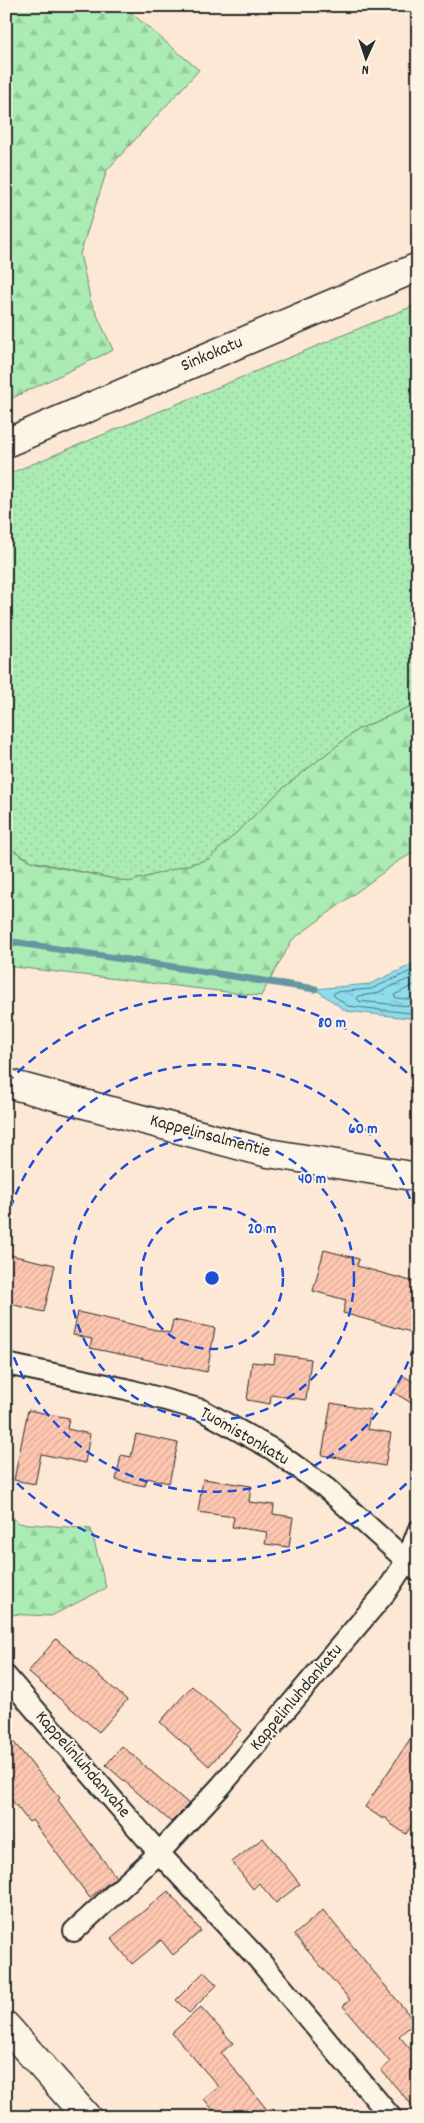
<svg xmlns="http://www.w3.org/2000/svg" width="424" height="2123" viewBox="0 0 424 2123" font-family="Dekko,sans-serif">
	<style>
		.grass { fill: url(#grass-dots); stroke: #6b8b70 }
		.forest { fill: url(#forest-firs); stroke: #6b8b70 }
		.water { fill: url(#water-ripples); stroke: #66969f }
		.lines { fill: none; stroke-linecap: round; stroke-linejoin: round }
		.shore { stroke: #537278; stroke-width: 1 }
		.stream { stroke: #66969f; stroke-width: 7 }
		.building { fill: url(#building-hatch); stroke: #2b2b2b }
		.street-casing { stroke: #2b2b2b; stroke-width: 24 }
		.secondary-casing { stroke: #2b2b2b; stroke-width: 31 }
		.street { stroke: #fcf5e5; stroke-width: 20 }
		.secondary { stroke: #fcf5e5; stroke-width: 28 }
		.ring { fill: none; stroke: #1d4ed8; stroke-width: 2.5; stroke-dasharray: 9 6 }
		.labels { text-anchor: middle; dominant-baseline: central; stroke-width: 4; stroke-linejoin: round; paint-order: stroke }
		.street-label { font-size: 18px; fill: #2b2b2b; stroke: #fcf5e5 }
		.centre { fill: #1d4ed8; stroke: #fcf5e5; stroke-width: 2.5 }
		.ring-label { font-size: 15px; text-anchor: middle; font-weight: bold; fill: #1d4ed8; stroke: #fcf5e5; stroke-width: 4; stroke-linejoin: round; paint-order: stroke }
	</style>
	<defs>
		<pattern id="grass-dots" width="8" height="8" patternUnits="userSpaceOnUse" patternTransform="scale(1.25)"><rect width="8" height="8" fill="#abebb4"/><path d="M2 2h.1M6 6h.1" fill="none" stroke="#93ca9b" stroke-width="1.8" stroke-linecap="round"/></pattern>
		<pattern id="forest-firs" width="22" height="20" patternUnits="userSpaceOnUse" patternTransform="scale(1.25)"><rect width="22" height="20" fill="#abebb4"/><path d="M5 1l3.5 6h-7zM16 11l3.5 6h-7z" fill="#93ca9b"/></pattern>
		<pattern id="water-ripples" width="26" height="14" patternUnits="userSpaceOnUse" patternTransform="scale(1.25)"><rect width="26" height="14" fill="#8eddec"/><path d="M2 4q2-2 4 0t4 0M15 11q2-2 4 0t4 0" fill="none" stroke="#7bbecb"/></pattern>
		<pattern id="building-hatch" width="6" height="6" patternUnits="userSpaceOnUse" patternTransform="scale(1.25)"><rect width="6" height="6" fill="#fec7b1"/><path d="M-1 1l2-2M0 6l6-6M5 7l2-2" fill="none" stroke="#daab98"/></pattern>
	</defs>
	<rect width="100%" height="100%" fill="#fde7d5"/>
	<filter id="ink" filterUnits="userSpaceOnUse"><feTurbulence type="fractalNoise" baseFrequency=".02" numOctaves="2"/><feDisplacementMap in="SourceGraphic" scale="10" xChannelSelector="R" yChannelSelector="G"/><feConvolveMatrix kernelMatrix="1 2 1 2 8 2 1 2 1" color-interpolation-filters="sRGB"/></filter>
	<g filter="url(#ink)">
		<path class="grass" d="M418 304V703L357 730 283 788 209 859 129 882 32 861 6 846V475Z"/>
		<path class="forest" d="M6 6H123L199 70 107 170 80 254 91 302 113 350 6 401Z
			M418 703V850L397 862 292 940 261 996 6 966V846L32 862 129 882 209 859 283 788 357 730Z
			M6 1509 18 1523 91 1529 106 1588 51 1616 6 1614Z"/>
		<path class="water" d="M418 962V1019L346 1011 315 989 370 984Z"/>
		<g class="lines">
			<path class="shore" d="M418 968 371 989 335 992 333 995 348 1006 418 1014
				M418 975 374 994 359 996 357 999 359 1001 418 1007
				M418 983 394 995 396 998 418 1000"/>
			<path class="stream" d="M6 941 315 989"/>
		</g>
		<path class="building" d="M324 1250 359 1259 357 1266 418 1283V1294L413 1310 418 1311V1334L343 1313 346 1300 313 1291Z
			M6 1254 55 1265 44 1312 6 1303Z
			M78 1312 170 1333 173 1320 215 1328 207 1372 90 1348 92 1339 73 1335Z
			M275 1354 311 1359 306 1400 271 1395 270 1404 247 1400 252 1362 274 1364Z
			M404 1376 418 1385V1407L393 1392Z
			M331 1403 371 1410 367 1429 391 1433 385 1466 322 1455Z
			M28 1410 69 1418 67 1429 90 1434 85 1463 41 1454 35 1484 14 1480Z
			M136 1434 178 1443 169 1483 147 1478 145 1486 116 1480 121 1455 131 1457Z
			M203 1479 251 1486 249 1502 274 1505 273 1514 293 1517 289 1547 265 1544 267 1532 232 1527 234 1517 198 1512Z
			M56 1639 127 1700 99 1732 28 1672Z
			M192 1686 241 1730 209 1766 160 1722Z
			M418 1727V1816L406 1834 391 1824 385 1817 383 1819 365 1807Z
			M6 1733 60 1798 58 1800 116 1877 90 1898 32 1820 29 1822 6 1793Z
			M122 1746 189 1804 171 1822 106 1765Z
			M263 1838 300 1884 276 1903 259 1883 253 1889 232 1862Z
			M168 1891 201 1931 173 1955 161 1940 132 1964 111 1938Z
			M323 1910 415 2022 399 2036 418 2058V2112L381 2070 390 2062 343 2006 350 2000 294 1935Z
			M204 1972 217 1985 189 2013 176 2000Z
			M201 2007 233 2043 221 2053 273 2117H219L204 2099 219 2087 172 2033Z"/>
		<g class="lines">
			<g class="street-casing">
				<path id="street" d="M6 1364 126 1389 202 1410 272 1449 326 1488 418 1571
					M6 1676 159 1853 259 1960 391 2117
					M74 1931 159 1853 221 1786 386 1592 407 1560 418 1531"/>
			</g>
			<g class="secondary-casing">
				<path id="secondary" d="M6 443 418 267
					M6 1083 268 1153 418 1177
					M6 2026 87 2117"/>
			</g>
			<use href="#street" class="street"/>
			<use href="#secondary" class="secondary"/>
		</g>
	</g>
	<g class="ring">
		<circle cx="212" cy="1278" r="71"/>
		<circle cx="212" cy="1278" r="142"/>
		<path d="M418 1333A213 213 0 0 1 6 1333M6 1223A213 213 0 0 1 418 1223"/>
		<path d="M417 1473A283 283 0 0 1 7 1473M7 1083A283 283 0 0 1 417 1083"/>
	</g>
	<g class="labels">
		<g class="street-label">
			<text transform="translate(212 355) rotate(-23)">Sinkokatu</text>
			<text transform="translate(210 1137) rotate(15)">Kappelinsalmentie</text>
			<text transform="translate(244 1437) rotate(30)">Tuomistonkatu</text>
			<text transform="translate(297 1698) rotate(-50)">Kappelinluhdankatu</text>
			<text transform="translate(82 1765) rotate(49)">Kappelinluhdanvahe</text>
		</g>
	</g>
	<circle cx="212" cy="1278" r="8" class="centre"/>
	<g class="ring-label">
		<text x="332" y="1027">80 m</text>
		<text x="363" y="1133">60 m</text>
		<text x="312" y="1183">40 m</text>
		<text x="262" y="1233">20 m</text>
	</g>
	<rect width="424" height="2123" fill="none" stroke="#fcf5e5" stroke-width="25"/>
	<rect x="12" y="12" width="399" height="2098" fill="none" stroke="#2b2b2b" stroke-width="2" filter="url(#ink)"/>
	<g transform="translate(366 58) rotate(183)" stroke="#fcf5e5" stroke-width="4" paint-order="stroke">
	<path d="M0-4L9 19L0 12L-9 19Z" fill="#2b2b2b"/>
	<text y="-8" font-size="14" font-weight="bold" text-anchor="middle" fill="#2b2b2b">N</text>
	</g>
</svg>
